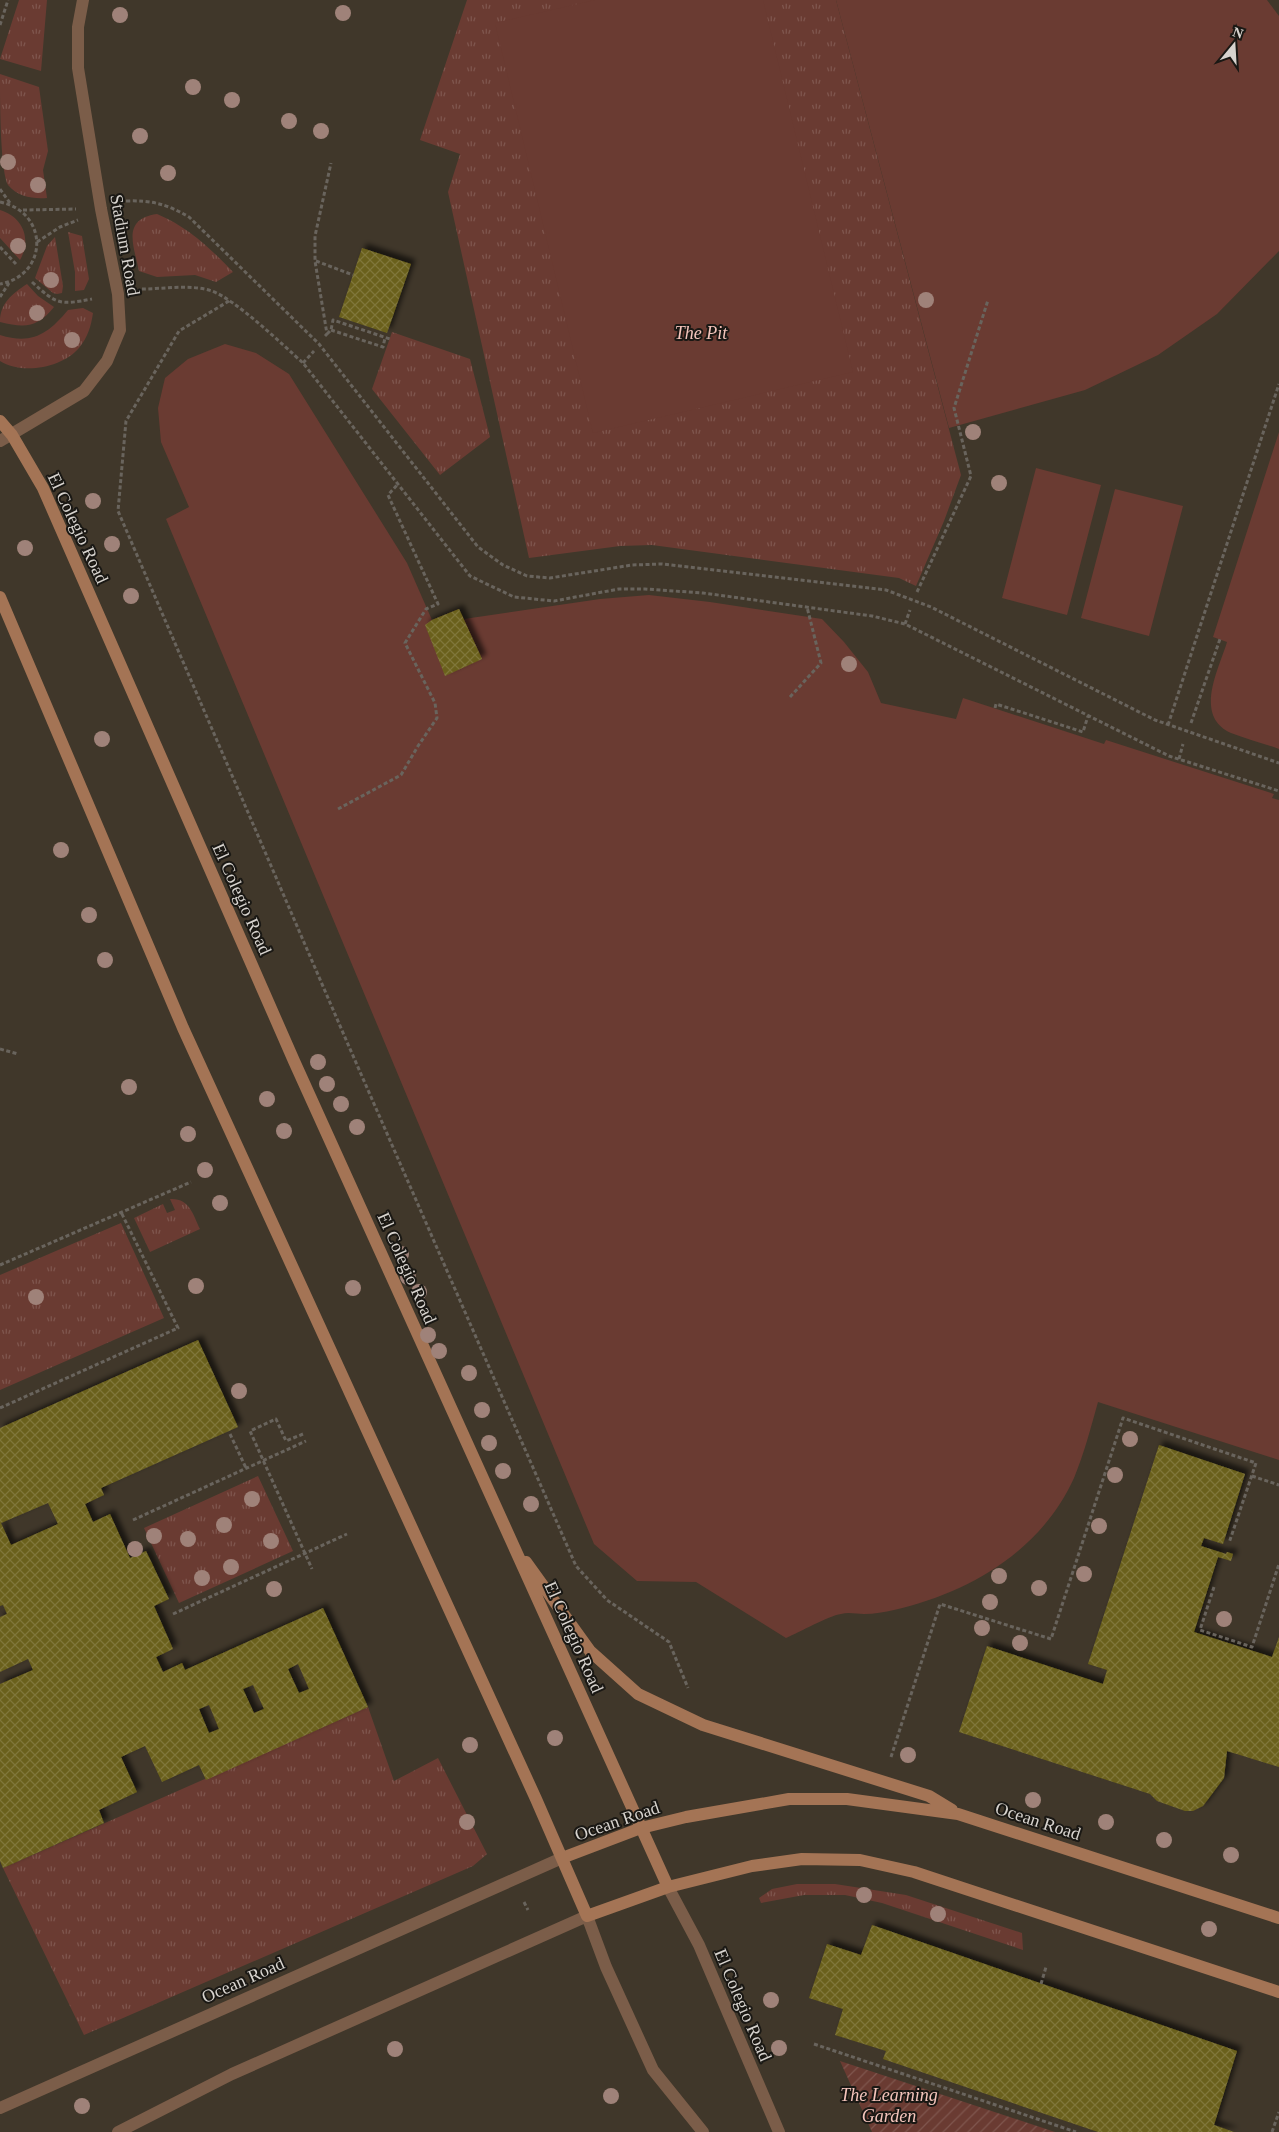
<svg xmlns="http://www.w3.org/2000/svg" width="1279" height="2132" viewBox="0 0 1279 2132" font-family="Georgia,serif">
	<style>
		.built { fill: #40372a }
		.grass { fill: url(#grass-tufts) }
		.garden { fill: url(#garden-furrows) }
		.pitch { fill: #6a3b32 }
		.building { fill: url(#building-cross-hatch); fill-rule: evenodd; filter: url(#shadow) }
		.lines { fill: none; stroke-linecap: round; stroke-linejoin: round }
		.path { stroke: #69645d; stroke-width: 3; stroke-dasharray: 4 2.5; stroke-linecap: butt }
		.tertiary { stroke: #7b5d49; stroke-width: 12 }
		.secondary { stroke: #a47455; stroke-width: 12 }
		.tree { fill: #9f8279 }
		.labels { text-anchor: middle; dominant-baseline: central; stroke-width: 4; stroke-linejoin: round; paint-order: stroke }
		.street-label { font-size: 18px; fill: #d7d3ce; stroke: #1a1814 }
		.park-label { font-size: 18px; font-style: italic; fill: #f5c5bc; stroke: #1a1814 }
	</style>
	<defs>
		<pattern id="grass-tufts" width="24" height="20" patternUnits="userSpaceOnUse" patternTransform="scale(1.25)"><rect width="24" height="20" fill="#6a3b32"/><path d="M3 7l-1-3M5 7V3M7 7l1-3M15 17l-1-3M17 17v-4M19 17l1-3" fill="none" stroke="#7f564e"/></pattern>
		<pattern id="garden-furrows" width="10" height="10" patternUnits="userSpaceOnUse" patternTransform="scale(1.25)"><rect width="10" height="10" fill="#6a3b32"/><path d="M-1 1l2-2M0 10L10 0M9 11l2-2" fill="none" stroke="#7f564e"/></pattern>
		<pattern id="building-cross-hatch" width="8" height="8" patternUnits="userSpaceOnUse" patternTransform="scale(1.25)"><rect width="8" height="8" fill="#6a601a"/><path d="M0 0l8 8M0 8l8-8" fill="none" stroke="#7f763a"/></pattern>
		<filter id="shadow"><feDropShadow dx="4.5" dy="-4.5" stdDeviation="2.5" flood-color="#0009"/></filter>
	</defs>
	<rect width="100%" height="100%" fill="#353028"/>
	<path class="built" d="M0 0H1279V2132H0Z"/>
	<path class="grass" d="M19 0H47L41 71 0 59Z
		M467 0H836L961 475 944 521 916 586 899 578 652 545 620 546 529 558 448 192 460 154 420 140Z
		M0 74 39 87 48 151 43 170 47 198C33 199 18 197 8 185 0 169 0 97 0 74Z
		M0 210C23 217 32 239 20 260L0 238Z
		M157 214C188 227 210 248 233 272L216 282 195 275 157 277 139 271C134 246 121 219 157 214Z
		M68 232 82 236 89 279 84 290 75 291V272Z
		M55 237 63 286 62 293 57 294 53 293 35 278 47 246Z
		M27 284 38 296 54 307C37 328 25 328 0 322 0 303 12 294 27 284Z
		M83 308 93 313C91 326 88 337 79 348 62 368 22 375 0 361V335C32 345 48 334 68 310Z
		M392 332 470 359 490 437 440 475 372 389Z
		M170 1199C190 1198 193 1215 200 1229L150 1252 134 1218 163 1204 167 1213 175 1210Z
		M121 1223 164 1318 0 1390V1275Z
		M258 1476 293 1551 179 1603 144 1528Z
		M368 1707 394 1781 438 1758 487 1854 473 1866 84 2035 3 1868Z
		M797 1884H835L906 1895 1022 1933 1023 1950 882 1903 845 1895H804L761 1903 759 1898 772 1889Z"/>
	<path class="garden" d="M840 2061 1055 2132H872Z"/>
	<path class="pitch" d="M595 0H763L853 372 593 433 495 23Z
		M836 0H1267L1279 16V251L1217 314 1158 355 1085 390 949 428Z
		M225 344 256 353 289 374 407 563 432 620 459 609 464 619 600 599 649 595 710 602 822 619 844 642 868 672 881 703 956 719 963 698 1104 744 1106 740 1274 794 1272 798 1279 800V1460L1098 1402C1091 1427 1084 1454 1074 1478 1041 1551 969 1593 894 1610 885 1612 874 1614 864 1614 857 1614 848 1612 841 1614 828 1616 800 1632 786 1638L696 1582 637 1581 594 1544 166 519 189 507 161 442 158 408 165 378 188 359Z
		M1279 432V749C1263 743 1246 739 1231 733 1193 716 1219 669 1227 642L1213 637Z
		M1036 468 1101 485 1067 615 1002 598Z
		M1115 489 1183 506 1149 636 1081 618Z"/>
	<path class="building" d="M362 248 411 264 387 333 339 317Z
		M459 609 482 659 445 676 425 625 432 620Z
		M198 1340 238 1427 101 1488 104 1495 85 1504 93 1522 110 1514 130 1558 146 1551 169 1599 154 1606 173 1649 156 1657 163 1672 182 1663 185 1670 323 1608 368 1707 206 1780 199 1765 162 1782 145 1746 121 1757 137 1792 99 1810 104 1823 3 1868 0 1861V1684L33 1670 28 1659 0 1672V1617L7 1614 3 1605 0 1606V1428ZM48 1503 58 1524 11 1545 1 1523ZM298 1664 309 1689 299 1693 288 1669ZM253 1685 264 1709 254 1713 243 1689ZM209 1705 219 1729 209 1733 199 1709Z
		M1159 1445 1245 1474 1223 1544 1204 1538 1201 1546 1226 1554 1227 1552 1233 1554 1231 1561 1218 1557 1194 1632 1272 1657 1279 1637V1767L1227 1751 1224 1778 1203 1806 1193 1811H1185L1157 1801 1150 1794 959 1732 987 1646 1103 1684 1107 1670 1088 1664Z
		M872 1925 1237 2051 1214 2125 1234 2132H1098L883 2059 886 2051 835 2035 843 2009 809 1998 827 1944 861 1955Z"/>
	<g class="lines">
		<path class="path" d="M0 25 8 0
			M0 189 10 203
			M126 201C151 200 167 204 189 217L319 344 478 547 503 565 527 576 550 578 632 565 662 564 886 590 931 607 1155 720 1279 763
			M0 202C49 212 49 275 0 284
			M23 210 76 209
			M37 242 60 227 78 220
			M0 247 16 264
			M316 261 353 275
			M32 282C57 305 60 305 92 299
			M142 289C164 289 191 284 212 291 236 300 282 344 303 363L470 576 514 597 554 601 619 589H645L703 593 872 616 905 624 1169 756 1279 791
			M0 297 9 283
			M229 301 179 331 126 421 118 511 347 1042 576 1566 607 1600 669 1642 688 1688
			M331 330 383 347 385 338
			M327 334 331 330 333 320 390 339
			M325 336 327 334 315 261V236L331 163
			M303 363 314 351
			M917 592 971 476 954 408 988 300
			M905 624 910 610
			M790 697 821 663 807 607
			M995 708 996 704 1083 732 1088 716
			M1191 723 1220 639
			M1168 725 1279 384
			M1179 759 1183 744
			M338 809 401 775 418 746 437 718 435 703 405 643 426 609 438 604 388 495 397 485
			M0 1049 18 1054
			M0 1265 191 1182
			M0 1408 178 1328 121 1212
			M230 1434 246 1468
			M303 1434 286 1441 276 1419 250 1431 312 1569
			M1252 1476 1279 1485
			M133 1520 306 1441
			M1214 1587 1200 1630 1252 1647 1279 1564
			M173 1614 347 1534
			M891 1757 940 1604 1051 1639 1123 1418 1256 1463 1229 1543
			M524 1902 528 1910
			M1041 1984 1046 1967
			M814 2044 1076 2132
			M1272 2132 1279 2112"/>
		<path class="tertiary" d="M0 441 84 391 107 361 120 330 118 294 101 209 78 68V27L83 0
			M668 1887 699 1945 779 2132
			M0 2108 562 1858
			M118 2132 232 2074 587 1916 606 1967 653 2070 703 2132"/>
		<path class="secondary" d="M0 421 12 435 43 488 294 1061 668 1887
			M0 597 183 1028 536 1799 587 1916 668 1887 752 1866 802 1859 860 1860 914 1872 1279 1992
			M526 1562 590 1651 638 1694 703 1725 929 1796 952 1810
			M562 1858 641 1828 686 1817 789 1799H847L958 1814 1279 1918"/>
	</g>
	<g class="tree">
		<circle cx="343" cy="13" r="8"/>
		<circle cx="120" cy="15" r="8"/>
		<circle cx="193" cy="87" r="8"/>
		<circle cx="232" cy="100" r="8"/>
		<circle cx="289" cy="121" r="8"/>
		<circle cx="321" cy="131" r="8"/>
		<circle cx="140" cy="136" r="8"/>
		<circle cx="8" cy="162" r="8"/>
		<circle cx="168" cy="173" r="8"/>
		<circle cx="38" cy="185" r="8"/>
		<circle cx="18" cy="246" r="8"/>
		<circle cx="51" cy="280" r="8"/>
		<circle cx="926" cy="300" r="8"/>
		<circle cx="37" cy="313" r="8"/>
		<circle cx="72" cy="340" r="8"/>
		<circle cx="973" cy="432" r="8"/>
		<circle cx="999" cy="483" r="8"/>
		<circle cx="93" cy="501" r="8"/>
		<circle cx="112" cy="544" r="8"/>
		<circle cx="25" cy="548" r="8"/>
		<circle cx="131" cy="596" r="8"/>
		<circle cx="849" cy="664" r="8"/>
		<circle cx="102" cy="739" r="8"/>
		<circle cx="61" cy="850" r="8"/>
		<circle cx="89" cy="915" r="8"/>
		<circle cx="105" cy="960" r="8"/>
		<circle cx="318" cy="1062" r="8"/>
		<circle cx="327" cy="1084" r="8"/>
		<circle cx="129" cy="1087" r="8"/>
		<circle cx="267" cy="1099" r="8"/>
		<circle cx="341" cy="1104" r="8"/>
		<circle cx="357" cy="1127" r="8"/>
		<circle cx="284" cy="1131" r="8"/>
		<circle cx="188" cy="1134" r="8"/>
		<circle cx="205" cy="1170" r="8"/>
		<circle cx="220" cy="1203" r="8"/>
		<circle cx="401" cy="1254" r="8"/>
		<circle cx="408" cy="1277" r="8"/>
		<circle cx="196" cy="1286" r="8"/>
		<circle cx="353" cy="1288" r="8"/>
		<circle cx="419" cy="1292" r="8"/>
		<circle cx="36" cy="1297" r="8"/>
		<circle cx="428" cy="1335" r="8"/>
		<circle cx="439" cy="1351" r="8"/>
		<circle cx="469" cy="1373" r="8"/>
		<circle cx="239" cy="1391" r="8"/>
		<circle cx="482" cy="1410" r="8"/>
		<circle cx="1130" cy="1439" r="8"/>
		<circle cx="489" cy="1443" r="8"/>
		<circle cx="503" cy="1471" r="8"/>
		<circle cx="1115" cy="1475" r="8"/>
		<circle cx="252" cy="1499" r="8"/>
		<circle cx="531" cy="1504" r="8"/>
		<circle cx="224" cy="1525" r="8"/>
		<circle cx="1099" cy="1526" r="8"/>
		<circle cx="154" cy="1536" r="8"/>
		<circle cx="188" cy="1539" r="8"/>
		<circle cx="271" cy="1541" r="8"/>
		<circle cx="135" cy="1549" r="8"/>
		<circle cx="231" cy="1567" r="8"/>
		<circle cx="1084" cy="1574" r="8"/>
		<circle cx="999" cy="1576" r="8"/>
		<circle cx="202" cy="1578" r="8"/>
		<circle cx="1039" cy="1588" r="8"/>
		<circle cx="274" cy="1589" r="8"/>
		<circle cx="990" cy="1602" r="8"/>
		<circle cx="1224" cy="1619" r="8"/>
		<circle cx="982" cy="1628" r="8"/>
		<circle cx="1020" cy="1643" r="8"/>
		<circle cx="555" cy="1738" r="8"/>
		<circle cx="470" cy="1745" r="8"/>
		<circle cx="908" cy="1755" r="8"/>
		<circle cx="1033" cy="1800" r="8"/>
		<circle cx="467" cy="1822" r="8"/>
		<circle cx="1106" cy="1822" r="8"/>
		<circle cx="1164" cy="1840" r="8"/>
		<circle cx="1231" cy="1855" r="8"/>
		<circle cx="864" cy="1895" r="8"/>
		<circle cx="938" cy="1914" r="8"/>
		<circle cx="1209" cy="1929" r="8"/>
		<circle cx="771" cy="2000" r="8"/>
		<circle cx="779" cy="2048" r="8"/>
		<circle cx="395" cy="2049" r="8"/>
		<circle cx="611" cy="2096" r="8"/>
		<circle cx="82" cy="2106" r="8"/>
	</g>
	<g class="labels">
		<g class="street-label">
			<text transform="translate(125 245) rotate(80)">Stadium Road</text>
			<text transform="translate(78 528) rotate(65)">El Colegio Road</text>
			<text transform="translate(242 899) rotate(66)">El Colegio Road</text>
			<text transform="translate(407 1268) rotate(66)">El Colegio Road</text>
			<text transform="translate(574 1637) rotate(66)">El Colegio Road</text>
			<text transform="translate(617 1821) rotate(-19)">Ocean Road</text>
			<text transform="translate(1038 1821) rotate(18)">Ocean Road</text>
			<text transform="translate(243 1980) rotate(-24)">Ocean Road</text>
			<text transform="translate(743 2005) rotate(67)">El Colegio Road</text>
		</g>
		<g class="park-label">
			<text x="701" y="333">The Pit</text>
			<text x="889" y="2095">The Learning<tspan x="889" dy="21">Garden</tspan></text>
		</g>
	</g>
	<g transform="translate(1234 45) rotate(18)" stroke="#1a1814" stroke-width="4" paint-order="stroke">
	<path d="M0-4L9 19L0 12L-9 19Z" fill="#d7d3ce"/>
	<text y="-8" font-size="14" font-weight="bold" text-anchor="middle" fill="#d7d3ce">N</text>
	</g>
</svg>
